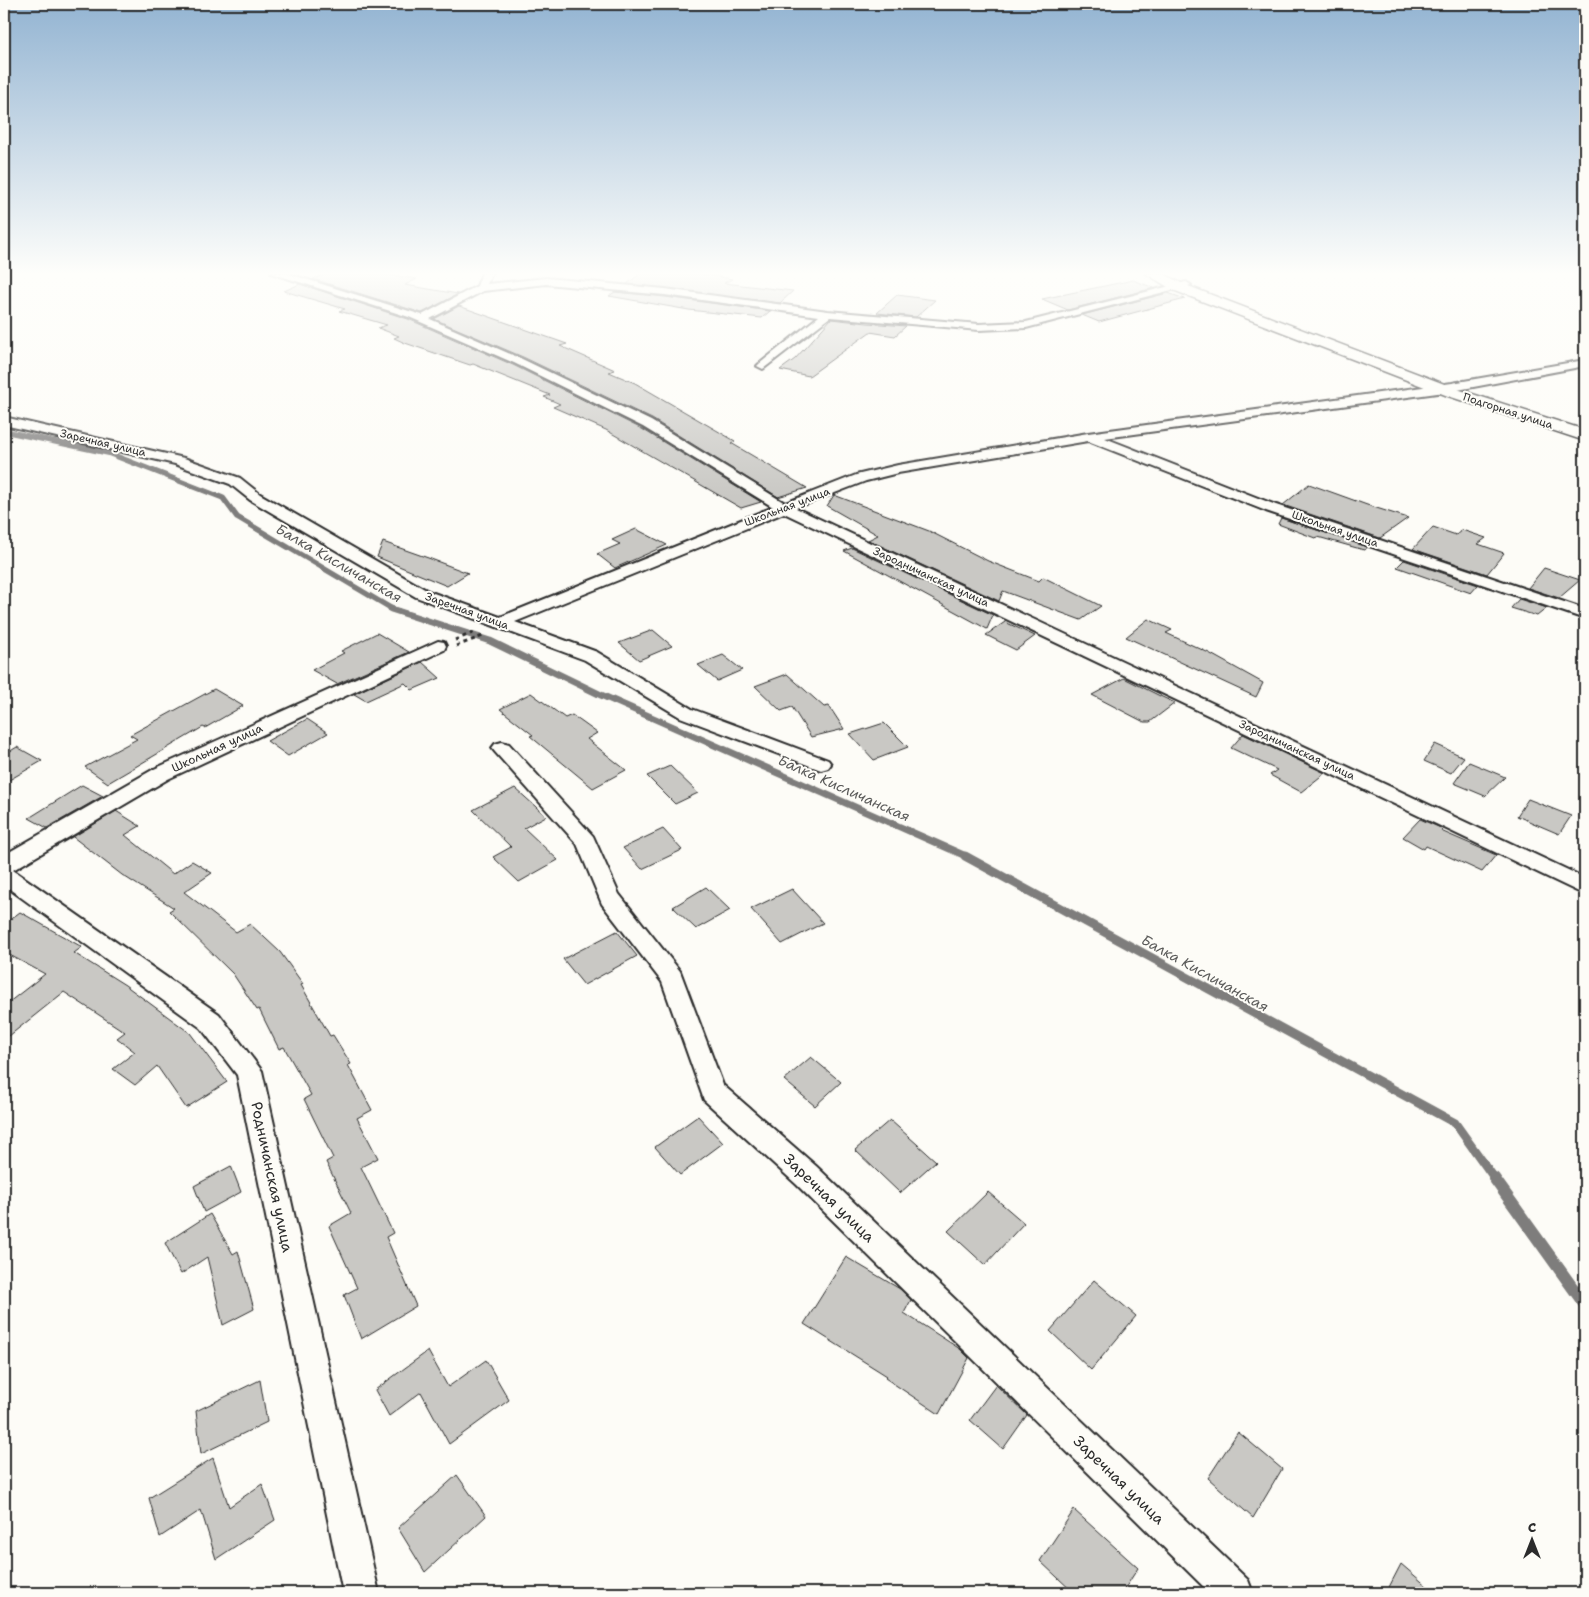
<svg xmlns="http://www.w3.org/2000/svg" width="1589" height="1597" viewBox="0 0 1589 1597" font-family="'Shantell Sans',sans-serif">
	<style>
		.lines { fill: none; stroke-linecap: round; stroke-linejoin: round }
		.stream-far3 { stroke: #7e7d7b; stroke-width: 5.5 }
		.stream-far2 { stroke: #7e7d7b; stroke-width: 7 }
		.stream-far1 { stroke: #7e7d7b; stroke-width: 9 }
		.stream { stroke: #7e7d7b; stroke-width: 12 }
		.building { fill: #c9c8c4; stroke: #2b2b2b }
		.street-casing { stroke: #2b2b2b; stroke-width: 4 }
		.secondary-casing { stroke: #2b2b2b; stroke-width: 3 }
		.path { stroke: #2b2b2b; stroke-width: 3; stroke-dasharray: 4 4; stroke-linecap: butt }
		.street { fill: #fdfcf7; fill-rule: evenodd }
		.secondary { fill: #fdfcf7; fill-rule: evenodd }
		.labels { text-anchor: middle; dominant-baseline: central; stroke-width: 4; stroke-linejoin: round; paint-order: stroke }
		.far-street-label { font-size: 11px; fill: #2b2b2b; stroke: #fdfcf7 }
		.street-label { font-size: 12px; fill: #2b2b2b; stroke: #fdfcf7 }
		.water-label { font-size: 14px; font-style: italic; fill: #5b5b5a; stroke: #fdfcf7 }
		.near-street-label { font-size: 15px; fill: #2b2b2b; stroke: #fdfcf7 }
	</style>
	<rect width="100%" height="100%" fill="#fdfcf7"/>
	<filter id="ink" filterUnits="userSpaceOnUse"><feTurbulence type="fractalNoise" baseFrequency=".02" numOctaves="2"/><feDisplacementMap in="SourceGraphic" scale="10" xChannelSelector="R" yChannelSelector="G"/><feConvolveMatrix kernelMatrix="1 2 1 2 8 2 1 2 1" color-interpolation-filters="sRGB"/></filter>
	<g filter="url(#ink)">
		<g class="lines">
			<path class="stream-far3" d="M4 431 108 453 223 498 237 517 394 610"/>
			<path class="stream-far2" d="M391 609 490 641 601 695 968 857"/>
			<path class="stream-far1" d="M965 856 1455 1123 1495 1179"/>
			<path class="stream" d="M1494 1178 1585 1305"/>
		</g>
		<path class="building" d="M329 273H378L417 279 405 285 458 294 422 313 313 279Z
			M641 273H699L732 279 724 283 793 291 780 303 627 284Z
			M1133 280 1154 288 1068 310 1042 299Z
			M300 284 408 319 513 365 642 429 761 502 741 508 606 430 553 407 560 404 544 397 550 395 473 364 470 365 405 343 394 338 399 336 378 328 387 325 339 311 345 309 284 291Z
			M615 292 665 297 770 311 762 318 689 310 609 296Z
			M1168 293 1185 299 1099 322 1082 315Z
			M897 295 935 300 916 317 877 313Z
			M459 306 567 344 560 346 615 370 609 372 635 383 735 441 731 443 807 488 778 497 652 419 523 357 434 319Z
			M831 319 867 323 906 326 895 336 870 332 809 376 780 370 795 359Z
			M1309 484 1367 505 1408 518 1380 538 1283 505Z
			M834 495 929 531 988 561 1039 581 1043 577 1101 606 1081 620 1003 591 999 601 868 540 878 535 827 506Z
			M1281 518 1368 547 1364 550 1318 537 1315 538 1278 524Z
			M1433 527 1456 535 1462 530 1486 538 1478 544 1504 553 1487 574 1413 549Z
			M636 529 667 545 615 568 597 554 620 544 612 540Z
			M383 542 431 559 468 573 447 586 377 557Z
			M852 548 993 615 987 629 844 551Z
			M1404 560 1478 585 1471 593 1397 567Z
			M1544 568 1580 580 1559 598 1528 588Z
			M1519 599 1547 608 1537 616 1511 608Z
			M1148 619 1172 630 1166 633 1209 653 1263 683 1256 697 1126 637Z
			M1005 622 1035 636 1016 650 986 635Z
			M653 630 672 646 639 660 619 643Z
			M377 633 409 652 337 684 312 670 344 653 341 651Z
			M723 655 742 670 717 681 698 665Z
			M422 662 440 678 412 690 405 683 366 701 354 694Z
			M787 674 824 707 829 706 844 729 811 737 792 707 781 711 755 686Z
			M1124 678 1160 696 1175 703 1150 722H1144L1092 695Z
			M214 689 243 706 205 728 203 727 108 783 85 767 137 739 130 735Z
			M531 693 565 718 572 715 597 733 587 739 626 770 593 788 530 736 533 735 500 709Z
			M307 719 328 733 288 756 267 741Z
			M884 723 908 747 874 760 850 734Z
			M1243 734 1325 773 1301 792 1270 775 1277 770 1231 748Z
			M1435 744 1464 757 1451 773 1424 761Z
			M17 747 42 761 4 783V755Z
			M1469 762 1505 777 1485 796 1454 783Z
			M670 766 698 793 675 804 647 776Z
			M82 785 103 796 47 828 29 818Z
			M515 788 546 816 524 828 558 860 519 882 493 857 511 847 473 810Z
			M1528 799 1571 816 1559 834 1517 816Z
			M116 811 140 826 125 835 173 874 192 861 212 873 184 892 236 932 250 924 280 952 303 984 301 985 330 1036 333 1035 351 1064 348 1065 372 1110 357 1118 378 1158 361 1167 393 1233 386 1237 416 1306 361 1339 344 1295 357 1288 329 1226 351 1213 326 1162 333 1158 304 1099 311 1095 284 1047 279 1049 259 1009 257 1010 233 974 169 911 174 908 122 875 73 837Z
			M1420 819 1443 829 1441 831 1496 855 1482 872 1426 846 1424 849 1403 837Z
			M663 829 682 850 642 869 623 848Z
			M706 887 730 910 696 929 673 907Z
			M792 889 823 923 782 944 751 909Z
			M20 912 82 947 74 953 125 985 190 1033 227 1082 186 1108 157 1066 135 1085 113 1069 135 1052 117 1038 125 1032 64 992 4 1040V1006L45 974 4 952V924Z
			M617 931 637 956 584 985 563 959Z
			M811 1057 841 1082 815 1106 784 1080Z
			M698 1116 723 1143 680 1175 655 1147Z
			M890 1120 936 1161 900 1193 855 1150Z
			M231 1166 241 1192 204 1212 194 1186Z
			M988 1192 1024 1223 985 1265 948 1231Z
			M210 1214 233 1254 238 1251 254 1309 223 1325 207 1257 181 1274 165 1243Z
			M846 1257 900 1289 911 1300 904 1313 960 1349 969 1358 939 1414 885 1378 887 1376 804 1324Z
			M1094 1280 1136 1316 1091 1370 1050 1331Z
			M428 1351 448 1387 486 1360 509 1400 449 1444 421 1392 389 1416 375 1390Z
			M260 1380 267 1422 201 1454 196 1411Z
			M996 1385 1027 1415 1003 1449 970 1420Z
			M1238 1432 1282 1469 1253 1518 1208 1478Z
			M213 1458 229 1507 262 1484 275 1520 216 1559 201 1510 160 1537 149 1498Z
			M457 1475 486 1516 425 1572 398 1528Z
			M1074 1510 1138 1568 1122 1593H1074L1040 1561Z
			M1401 1564 1435 1593H1386Z"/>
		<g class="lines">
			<g class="street-casing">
				<path id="street" d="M271 273H286L422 315 477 286 482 273H492L487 284 546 278 665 289 828 311 979 324 1026 322 1186 282 1191 285 1026 328 979 330 830 317 763 369 757 366 759 364 819 316 665 295 546 284 483 291 430 319 522 359 651 421 785 503 856 475 898 465 1088 433 1452 383 1585 360V366L1452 391 1105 438 1276 505 1585 609V619L1266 511 1088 441 898 473 866 481 796 508 1585 878V895L784 513 515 622 597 652 692 709 828 760 831 764 828 768 821 770 680 717 585 660 416 597 250 500 230 484 175 464 4 425V417L184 458 240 478 260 494 428 591 500 617 773 507 643 427 514 363 409 317Z
					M1578 273H1585V277Z
					M438 641 444 642 446 646 444 650 168 779 13 870 219 1014 262 1071 379 1593H343L237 1075 201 1028 4 885V855L154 769Z
					M502 742 509 744 593 836 619 894 680 971 723 1085 816 1166 1248 1580 1253 1593H1210L796 1184 704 1100 662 982 602 904 577 844 495 752 492 748 495 744Z"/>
			</g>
			<g class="secondary-casing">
				<path id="secondary" d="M1145 273H1162L1183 284 1460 390 1585 430V441L1448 396 1173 290Z"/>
			</g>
			<path class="path" d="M455 640 475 632
				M456 646 483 636"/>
			<use href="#street" class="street"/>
			<use href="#secondary" class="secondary"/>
		</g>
	</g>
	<linearGradient id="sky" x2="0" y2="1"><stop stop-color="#93b4d2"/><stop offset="0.55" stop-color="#fefefb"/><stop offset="1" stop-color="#fefefb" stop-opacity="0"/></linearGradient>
	<rect width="1589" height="497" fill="url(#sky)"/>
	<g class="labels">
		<g class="far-street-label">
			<text transform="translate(1508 411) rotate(18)">Подгорная улица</text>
			<text transform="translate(103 443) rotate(13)">Заречная улица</text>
			<text transform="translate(787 507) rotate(-21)">Школьная улица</text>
			<text transform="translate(1335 529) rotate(19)">Школьная улица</text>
			<text transform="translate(931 577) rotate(25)">Зародничанская улица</text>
			<text transform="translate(467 611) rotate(20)">Заречная улица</text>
			<text transform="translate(1297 750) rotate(25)">Зародничанская улица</text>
		</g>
		<g class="street-label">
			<text transform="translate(217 748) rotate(-25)">Школьная улица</text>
		</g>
		<g class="water-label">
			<text transform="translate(339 563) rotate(30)">Балка Кисличанская</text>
			<text transform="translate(844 788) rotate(24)">Балка Кисличанская</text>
			<text transform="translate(1205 973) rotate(29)">Балка Кисличанская</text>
		</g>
		<g class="near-street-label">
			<text transform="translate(272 1177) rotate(78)">Родничанская улица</text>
			<text transform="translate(829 1198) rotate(44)">Заречная улица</text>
			<text transform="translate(1119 1480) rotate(44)">Заречная улица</text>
		</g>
	</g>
	<rect width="1589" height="1597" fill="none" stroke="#fdfcf7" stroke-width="20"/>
	<rect x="10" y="10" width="1569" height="1577" fill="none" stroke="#2b2b2b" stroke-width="2" filter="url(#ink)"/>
	<g transform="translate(1532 1540)" stroke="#fdfcf7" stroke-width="4" paint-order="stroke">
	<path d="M0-4L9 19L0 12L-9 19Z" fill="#2b2b2b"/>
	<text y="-8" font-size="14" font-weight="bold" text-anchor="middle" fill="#2b2b2b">С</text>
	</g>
</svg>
